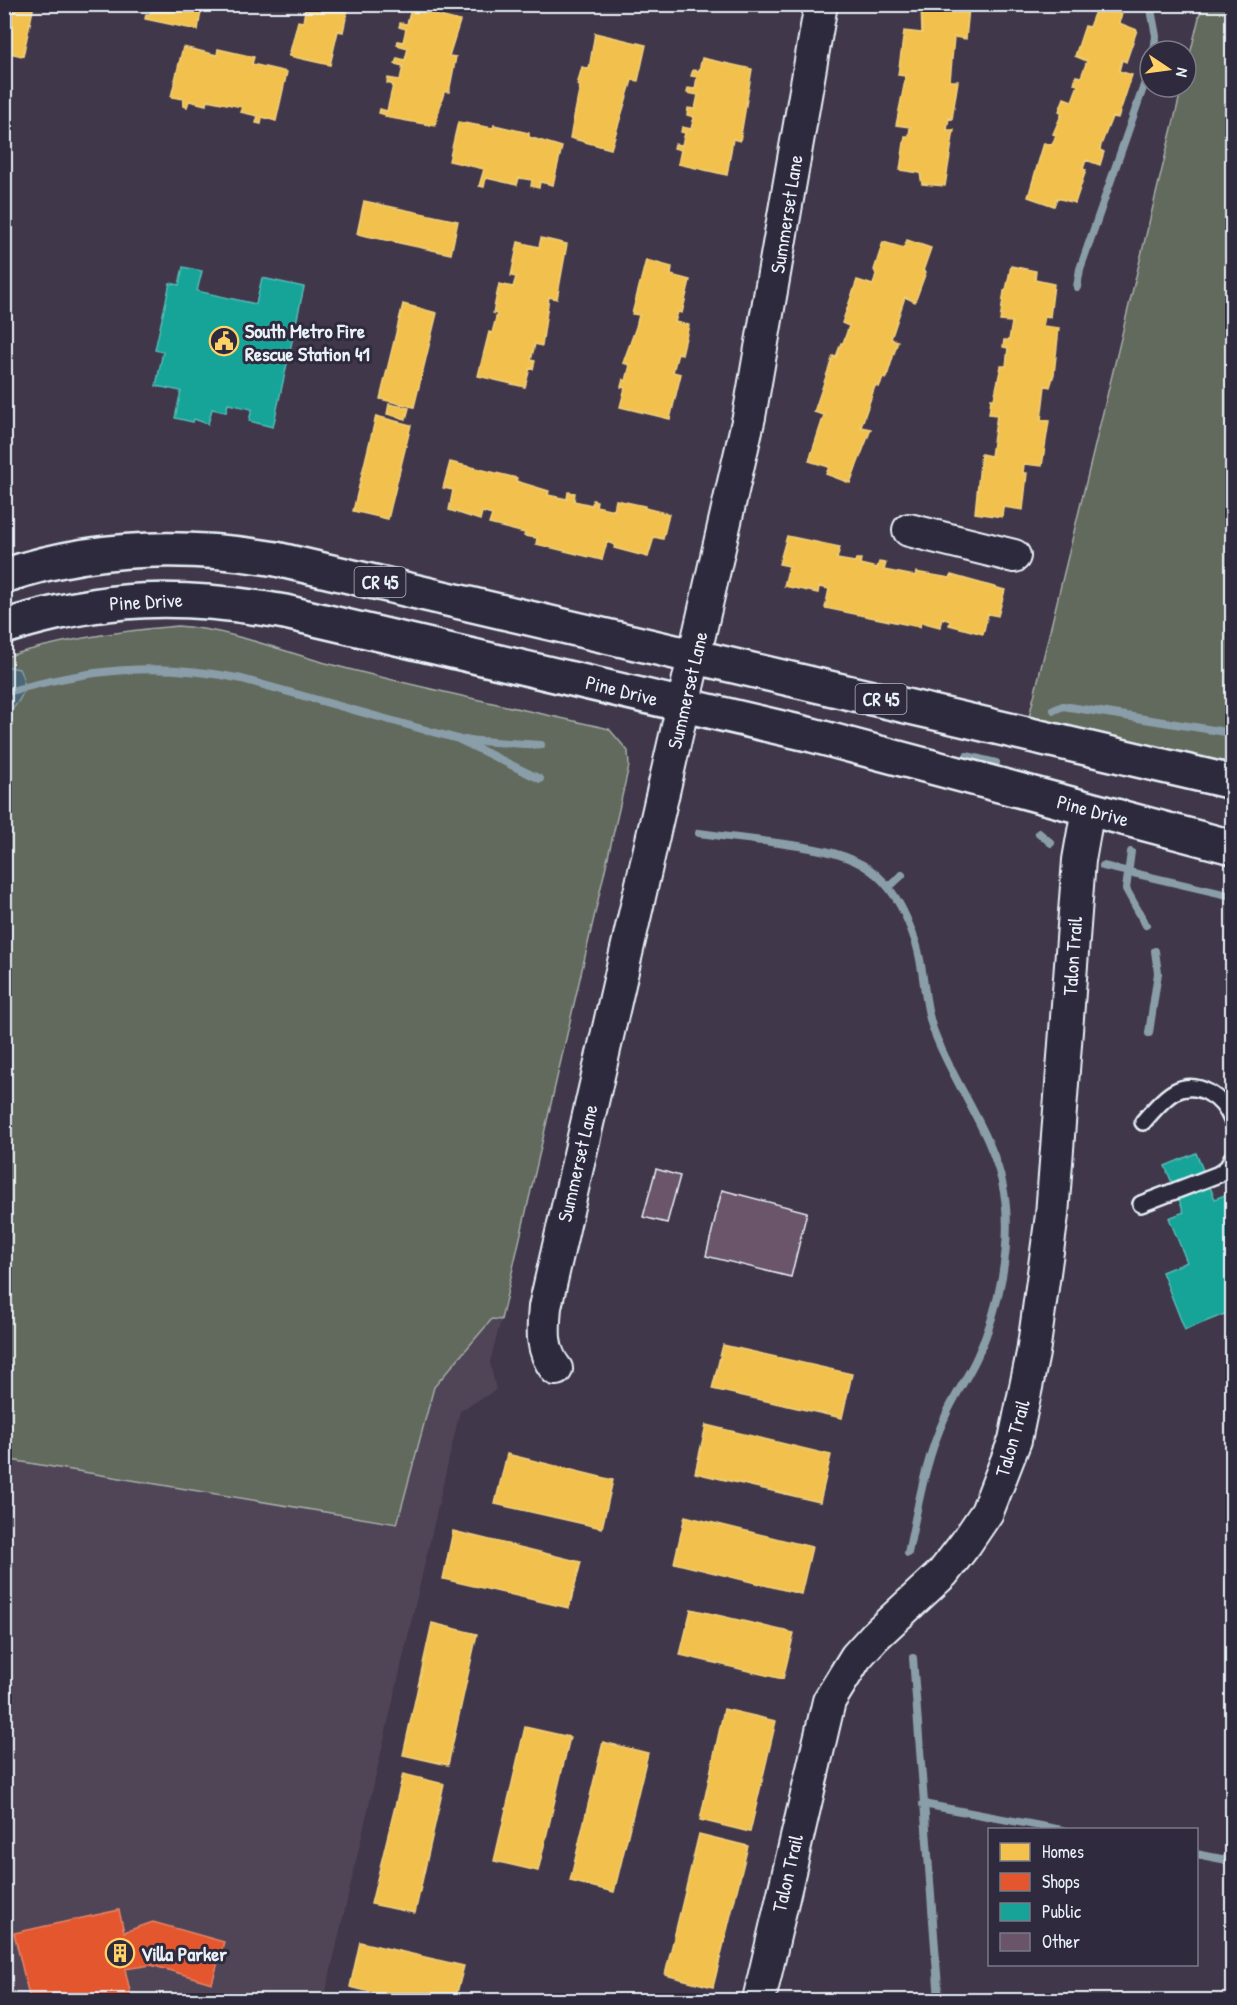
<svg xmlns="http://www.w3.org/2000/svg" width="1237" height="2005" viewBox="0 0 1237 2005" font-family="'Patrick Hand',sans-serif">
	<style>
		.built { fill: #504457 }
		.green { fill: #626a5d; stroke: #a5aeaa; stroke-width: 1.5 }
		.water { fill: #4c6674; stroke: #8a9ea9; stroke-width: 1.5 }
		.homes { fill: #f2c14e; stroke: #efcf81; stroke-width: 1.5 }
		.shops { fill: #e4572e; stroke: #e5856b; stroke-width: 1.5 }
		.public { fill: #17a398; stroke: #56bab5; stroke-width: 1.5 }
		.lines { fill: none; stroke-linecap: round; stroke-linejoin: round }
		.stream { stroke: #8a9ea9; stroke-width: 8 }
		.building { fill: #6a546a; stroke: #e8f1f8; stroke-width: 1.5 }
		.lane-casing { stroke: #e8f1f8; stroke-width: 20 }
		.street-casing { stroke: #e8f1f8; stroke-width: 36 }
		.primary-casing { stroke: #e8f1f8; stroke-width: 38 }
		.lane { stroke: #2f2a3d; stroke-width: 15 }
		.street { stroke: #2f2a3d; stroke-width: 32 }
		.primary { stroke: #2f2a3d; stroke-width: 33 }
		.labels { text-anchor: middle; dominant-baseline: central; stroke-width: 6; stroke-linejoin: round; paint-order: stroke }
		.shield { fill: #2f2a3d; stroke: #b0b5c0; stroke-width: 1.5 }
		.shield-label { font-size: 18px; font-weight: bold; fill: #e8f1f8 }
		.street-label { font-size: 20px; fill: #e8f1f8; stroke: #2f2a3d }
		.poi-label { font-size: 20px; font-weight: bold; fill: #e8f1f8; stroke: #2f2a3d; text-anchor: start }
	</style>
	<rect width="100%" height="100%" fill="#41374a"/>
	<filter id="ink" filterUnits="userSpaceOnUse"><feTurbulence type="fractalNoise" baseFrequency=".0167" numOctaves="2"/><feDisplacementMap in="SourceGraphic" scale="12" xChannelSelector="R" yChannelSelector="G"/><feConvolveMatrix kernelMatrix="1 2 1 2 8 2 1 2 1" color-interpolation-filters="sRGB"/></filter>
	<g filter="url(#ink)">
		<path class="built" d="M492 1319 501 1320 490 1362 496 1390 460 1411 324 2000H5V1457L397 1524 434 1387Z"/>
		<path class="green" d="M1202 5H1232V764L1029 717 1182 87H1186V71Z
			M178 626C233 630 280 651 333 665 424 689 517 708 609 729L628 751 629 766 501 1320 492 1319 434 1387 397 1524 5 1459V657C62 639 118 631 178 626Z"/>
		<path class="water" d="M5 666 19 669C31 690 19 702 5 718Z"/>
		<path class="homes" d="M4 4 34 5 23 56 4 52Z
			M153 4H202L198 30 145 19 146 14H150Z
			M306 4H349L343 32 338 31 330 65 289 56 298 21 303 22Z
			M921 4H967L969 8 966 39 954 37 950 81H958L952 119 949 118 947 130H954L945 186 922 184 920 173 900 170 905 136H909L910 127 896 125 906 76 898 75 904 31 922 33Z
			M1097 6 1122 14 1119 23 1137 30 1126 62 1122 60 1119 71 1132 75 1118 118 1112 117 1101 145 1100 150 1104 152 1100 165 1086 160 1083 169 1086 170 1075 203 1057 198 1054 206 1028 197 1044 143 1052 145 1056 135 1053 134 1062 113 1059 111 1064 98 1072 101 1078 85 1074 84 1076 76 1081 77 1087 61 1075 56 1085 26 1089 27Z
			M411 9 460 21 449 56 456 57 449 92H444L435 126 385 117 386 115 379 113 380 109 387 111 393 85 387 83 388 78 400 80 403 66 395 64 397 58 405 60 408 48 397 45 398 41 403 42 406 29 399 27 400 23 407 24Z
			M595 33 646 45 638 81 632 80 611 149 570 138 580 86 577 85 582 67 589 69Z
			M183 47 217 55 218 49 254 57 252 64 287 72 276 121 262 117 261 124 256 123 258 116 240 112 242 107 207 100 206 105 189 101 187 107 183 106 184 99 171 97Z
			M702 58 752 69 740 141 733 139 727 175 678 164 681 150 674 148 675 144 682 145 685 133 681 132 682 127 691 129 694 117 687 115 688 108 695 109 698 95 687 93 688 88 695 89 697 77 691 76 693 70 699 71Z
			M458 122 493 128 494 125 529 133V137L562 147 553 185 540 182 539 188 531 186 532 180 519 178 517 185 486 178 484 187 479 186 484 169 449 161Z
			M364 201 458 221 451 254 357 234Z
			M541 238 567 244 557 299 549 297 542 346 535 344 531 360 535 361 533 369 530 368 525 387 478 376 489 332 492 333 497 314 493 313 499 284 513 287 516 277 511 276 518 242 539 247Z
			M907 240 931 248 923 271 926 272 915 302 905 297 891 339 898 341 886 379 883 378 879 387 875 386 861 427 871 429 850 483 826 474 829 467 809 461 824 415 814 412 833 356 836 357 841 343H843L849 326 842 323 857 280 873 285 876 274 874 270 883 242 904 248Z
			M646 260 672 267 671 275 690 280 682 313 678 312 675 322 689 325 682 354 678 353 673 372 681 374 670 419 620 407 625 388 621 387 623 379 626 381 630 365 623 363 636 327 639 315 632 314Z
			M1011 266 1036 271 1035 280 1054 284 1050 317 1045 316 1043 326 1059 328 1054 374 1050 387 1045 386 1041 420 1049 421 1042 466 1024 464 1023 473H1027L1023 510 1003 507 1002 517 975 513 981 454 991 456 997 415 989 414 991 399H994L1001 366H1006L1008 348 1003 347 1004 340H1009L1012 322 1000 321 1004 291 1006 290Z
			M403 304 437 313 414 407 380 399Z
			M389 404 409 408 406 419 387 414Z
			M376 416 411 425 388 519 353 511Z
			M450 462 517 478 516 481 549 491 548 495 567 499 568 492 575 493 574 501 592 505 593 500 597 501 596 506 614 510 616 500 645 506V508L669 514 663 539 654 537 648 557 614 548 615 545 607 542 602 560 536 544 537 538 524 536 525 533 489 524 492 515 482 512 480 520 449 510 453 490 443 488Z
			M787 536 840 547 837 559 855 562 856 559H861L860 564 877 568 879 562 886 563 884 570 915 576 916 572 950 578 951 575 1005 590 998 616 988 614 983 634 949 625 950 621 942 618 940 627 921 622 920 627 825 608 829 589 819 587 818 593 784 586 789 566 779 564Z
			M723 1345 852 1374 842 1418 712 1389Z
			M706 1425 831 1455 820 1502 695 1473Z
			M507 1454 613 1480 602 1528 495 1504Z
			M685 1516 812 1547 801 1594 674 1563Z
			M453 1531 581 1562 569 1608 443 1579Z
			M691 1609 794 1633 783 1679 680 1655Z
			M432 1623 477 1634 448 1765 403 1755Z
			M724 1709 776 1721 750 1832 700 1820Z
			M525 1727 570 1737 538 1871 494 1861Z
			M603 1742 648 1753 614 1892 570 1881Z
			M403 1774 444 1784 415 1913 371 1904Z
			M699 1834 748 1846 713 1987 665 1975Z
			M360 1942 464 1966 455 2000H403L350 1987Z"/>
		<path class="shops" d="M119 1910 124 1932 153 1922 224 1942 212 1983 151 1965 125 1969 131 1996 147 2000H30L14 1933Z"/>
		<path class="public" d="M183 267 202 271 197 291 256 304 262 278 304 287 273 427 249 421 252 409 228 404 226 412 212 409 208 424 194 419 193 422 175 418 181 391 156 386 163 352 155 350 170 283 179 285Z
			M1196 1153 1215 1199 1227 1194 1232 1206V1311L1185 1330 1162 1272 1187 1262 1169 1218 1184 1212 1165 1166Z"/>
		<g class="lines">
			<path class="stream" d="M1150 4 1156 36 1154 51
				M1077 287 1080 269 1150 68
				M4 693C87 669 157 661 242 679L458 739 540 779
				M1054 710 1063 706 1232 733
				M464 740 541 745
				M967 756 996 763
				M699 833C728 837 757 840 785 844 860 854 891 868 916 943 925 971 923 1001 933 1029 953 1084 994 1133 1004 1192 1013 1243 999 1310 977 1357 968 1377 954 1396 945 1417 925 1460 918 1507 908 1553
				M1039 833 1051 843
				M1131 852 1126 889 1146 925
				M1103 866 1232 896
				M889 887 902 875
				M1149 1033 1158 973 1155 951
				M913 1658 939 2000
				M923 1804 1062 1830
				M1196 1854 1232 1861"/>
		</g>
		<path class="building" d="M656 1169 680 1176 667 1223 643 1217Z
			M722 1190 807 1212 791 1277 706 1256Z"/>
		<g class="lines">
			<g class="lane-casing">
				<path id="lane" d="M1143 1122C1152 1112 1163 1098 1174 1092 1198 1079 1223 1098 1232 1120
					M1141 1204 1219 1174 1228 1167 1232 1158"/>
			</g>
			<g class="street-casing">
				<path id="street" d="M909 530 1014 556
					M556 1369C541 1350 543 1330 545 1307L749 417 821 4
					M759 2000 829 1701 856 1657 875 1636 943 1573 966 1543 987 1512 1015 1440 1033 1353 1052 1215 1079 860 1088 809"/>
			</g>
			<g class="primary-casing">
				<path id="primary" d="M4 576C92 546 185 544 276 559L1232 782
					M4 627C106 595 181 594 285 612L812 735 1232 847"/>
			</g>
			<use href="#lane" class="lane"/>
			<use href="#street" class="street"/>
			<use href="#primary" class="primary"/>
		</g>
	</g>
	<defs>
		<g id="civic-ring" transform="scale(1.5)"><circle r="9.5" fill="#2f2a3d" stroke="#ffd166" stroke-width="1.5"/><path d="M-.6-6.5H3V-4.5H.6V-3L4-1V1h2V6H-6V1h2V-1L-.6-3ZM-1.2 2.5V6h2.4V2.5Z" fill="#ffd166"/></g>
		<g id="building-ring" transform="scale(1.5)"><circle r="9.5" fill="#2f2a3d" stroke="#ffd166" stroke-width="1.5"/><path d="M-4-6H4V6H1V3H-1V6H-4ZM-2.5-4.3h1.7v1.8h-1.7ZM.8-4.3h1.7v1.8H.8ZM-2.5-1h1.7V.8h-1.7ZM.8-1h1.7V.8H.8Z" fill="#ffd166"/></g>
	</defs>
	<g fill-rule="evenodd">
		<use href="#civic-ring" x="224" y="341"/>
		<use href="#building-ring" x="120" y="1953"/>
	</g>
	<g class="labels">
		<g class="shield">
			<rect x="354.5" y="567" width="51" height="30" rx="4.5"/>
			<rect x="855.5" y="684" width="51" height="30" rx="4.5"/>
		</g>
		<g class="shield-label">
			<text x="380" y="582">CR 45</text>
			<text x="881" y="699">CR 45</text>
		</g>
		<g class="street-label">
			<text transform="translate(786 214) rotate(-81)">Summerset Lane</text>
			<text transform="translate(146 601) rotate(-3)">Pine Drive</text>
			<text transform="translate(622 690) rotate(14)">Pine Drive</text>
			<text transform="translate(687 690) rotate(-77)">Summerset Lane</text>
			<text transform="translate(1093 810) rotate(15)">Pine Drive</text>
			<text transform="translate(1072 956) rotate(-86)">Talon Trail</text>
			<text transform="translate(577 1163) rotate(-77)">Summerset Lane</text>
			<text transform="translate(1012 1438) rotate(-74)">Talon Trail</text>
			<text transform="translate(787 1873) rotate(-77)">Talon Trail</text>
		</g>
		<g class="poi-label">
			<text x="245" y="330">South Metro Fire<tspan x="245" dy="23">Rescue Station 41</tspan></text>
			<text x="141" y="1953">Villa Parker</text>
		</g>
	</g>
	<rect width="1237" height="2005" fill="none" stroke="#2f2a3d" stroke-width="24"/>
	<rect x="12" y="12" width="1213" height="1981" fill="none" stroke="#e8f1f8" stroke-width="2" filter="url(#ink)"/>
	<rect x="988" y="1828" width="210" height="138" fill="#2f2a3d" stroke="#797a88" stroke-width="1.5"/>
	<rect x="1000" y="1843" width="30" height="18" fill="#f2c14e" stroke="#797a88" stroke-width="1.5"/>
	<text x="1042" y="1858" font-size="18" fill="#e8f1f8">Homes</text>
	<rect x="1000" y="1873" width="30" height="18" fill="#e4572e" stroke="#797a88" stroke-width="1.5"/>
	<text x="1042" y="1888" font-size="18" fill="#e8f1f8">Shops</text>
	<rect x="1000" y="1903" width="30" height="18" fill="#17a398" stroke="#797a88" stroke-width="1.5"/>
	<text x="1042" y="1918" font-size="18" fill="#e8f1f8">Public</text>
	<rect x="1000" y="1933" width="30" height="18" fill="#6a546a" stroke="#797a88" stroke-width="1.5"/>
	<text x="1042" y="1948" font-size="18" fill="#e8f1f8">Other</text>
	<g transform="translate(1168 69) rotate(103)"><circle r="28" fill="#2f2a3d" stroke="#797a88" stroke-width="1.5"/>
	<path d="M0-4.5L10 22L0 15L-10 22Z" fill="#ffd166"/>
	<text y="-9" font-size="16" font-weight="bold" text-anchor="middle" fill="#e8f1f8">N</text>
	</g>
</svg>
